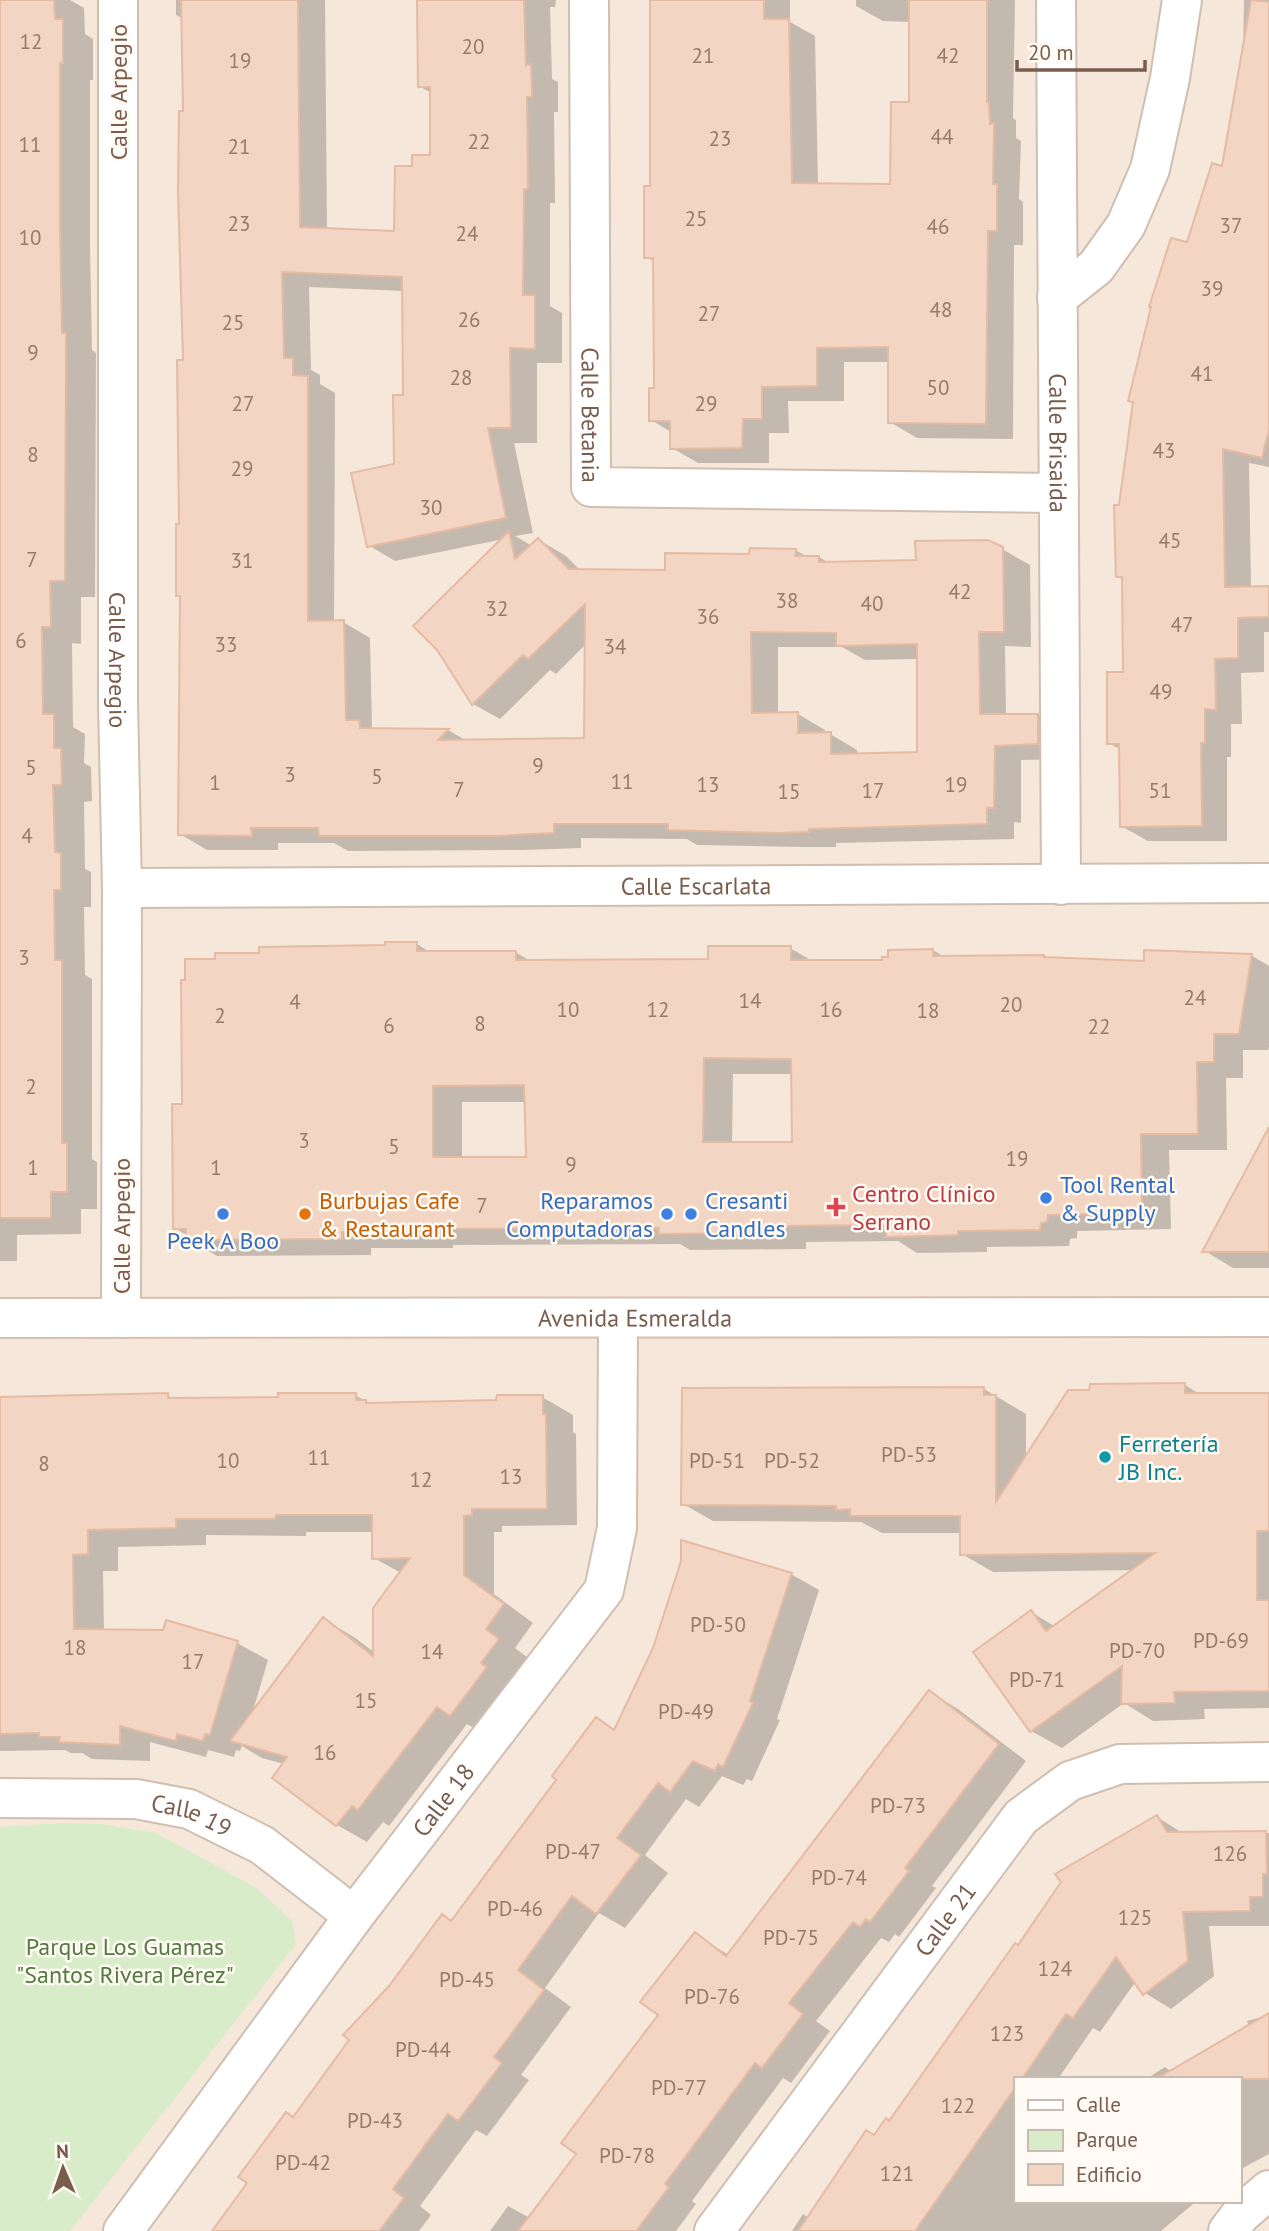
<svg xmlns="http://www.w3.org/2000/svg" width="1269" height="2231" viewBox="0 0 1269 2231" font-family="'PT Sans',sans-serif">
	<style>
		.residential { fill: #f5e8da; fill-rule: evenodd }
		.green { fill: #d8ecc9 }
		.shadow { fill: #0003; fill-rule: evenodd }
		.building { fill: #f3d5c3; stroke: #e6bba3; stroke-width: 2; fill-rule: evenodd }
		.lines { fill: none; stroke-linecap: round; stroke-linejoin: round }
		.street-casing { stroke: #d1beb0; stroke-width: 42 }
		.secondary-casing { stroke: #d6c0b0; stroke-width: 42 }
		.street { stroke: #fff; stroke-width: 38 }
		.secondary { stroke: #fff; stroke-width: 38 }
		.shop-dot { fill: #3f7fe0; stroke: #fffaf3; stroke-width: 2.5 }
		.health-dot { fill: #e0444e; stroke: #fffaf3; stroke-width: 2.5 }
		.food-dot { fill: #e8710a; stroke: #fffaf3; stroke-width: 2.5 }
		.culture-dot { fill: #0f9aa8; stroke: #fffaf3; stroke-width: 2.5 }
		.labels { text-anchor: middle; dominant-baseline: central; stroke-width: 5; stroke-linejoin: round; paint-order: stroke }
		.number-label { font-size: 21px; fill: #987a6a }
		.street-label { font-size: 24px; fill: #7a5c4d; stroke: #fffaf3 }
		.shop-label { font-size: 24px; fill: #366cbe; stroke: #fffaf3; text-anchor: start }
		.health-label { font-size: 24px; fill: #be3a42; stroke: #fffaf3; text-anchor: start }
		.food-label { font-size: 24px; fill: #c56008; stroke: #fffaf3; text-anchor: start }
		.culture-label { font-size: 24px; fill: #0d838f; stroke: #fffaf3; text-anchor: start }
		.park-label { font-size: 24px; fill: #537a41; stroke: #fffaf3 }
	</style>
	<rect width="100%" height="100%" fill="#fdf6ec"/>
	<path class="residential" d="M0 0H1269V2231H0ZM1015 2079H1239V2201H1015Z"/>
	<path class="green" d="M63 1823 101 1824 156 1833 255 1887 292 1921 296 1944 70 2231H0V1827Z"/>
	<path class="shadow" d="M0 0H70L84 8 85 34 93 39V80H90V246L92 350 96 353 95 597H81V644L72 643 73 727 85 734 84 763 91 767 92 801 84 802 85 869 91 872V907H84L85 975 92 979V1159L97 1162V1209H81V1234L17 1235V1261H0Z
		M176 0H325L327 230 396 233 413 168 432 157 431 93 419 86V0H556L555 7H550L552 79 558 82V112H554L555 203H550V306L562 313V363H537V443H514L533 533 515 536 532 546 539 540 566 556 581 571 666 572 751 556 795 550 808 557H819L829 563 917 562 1002 549 1030 565 1031 647 1005 646 1006 716H1038L1065 732V759L1021 760V823L1014 822V839L836 843V847H805L697 845 687 839 581 838V848L524 850 348 851 334 843H278V850H207L180 834 182 598 178 595 185 361 184 112 183 19 176 15ZM309 287 404 291 405 397 396 466 368 545 395 561 504 539 438 649 473 704 500 719 550 670 556 674 586 644 585 740 467 741 448 730 372 729 370 638 343 622H334L335 393 320 384V375L311 370ZM778 647H842L865 660 918 659V754L857 755V750L830 734H825V730L798 714H778Z
		M651 0H790V22L815 36 818 185H892L910 103V22L883 21 856 6V0H1015L1013 118 1016 120V138L1021 141 1019 199 1023 202V245H1014L1013 439 917 438 890 422V362H844V401H788L789 433H769V463H698L672 448 671 432 651 420 656 389 655 262 646 257 652 188Z
		M1244 0H1269V467L1249 463 1251 588H1269V632H1264V672L1241 673 1242 724H1231V757H1227V841H1148L1121 826V750L1109 743 1124 673 1123 580 1117 576 1120 507 1188 244 1223 168 1243 55Z
		M417 944 431 953 515 952 532 962 710 961 790 948 814 962H884L933 950 946 958 1146 963 1251 955 1269 966V1047L1268 1050H1243V1078H1226L1227 1150H1169L1171 1229 1077 1231V1238L1070 1239 1069 1246 987 1247V1252L917 1253 898 1241 806 1242V1249L690 1250 680 1244 453 1245V1248H371V1255L217 1256 188 1239 187 1235 174 1228 183 1106 187 981 216 960 261 955ZM733 1074H792L793 1144H732ZM462 1102H526L528 1159H462Z
		M1269 1130V1268H1233L1205 1251Z
		M1185 1385 1201 1395H1269V1708L1204 1709 1205 1719 1153 1721 1124 1703 1062 1748 1031 1731V1612L1056 1627 1134 1570 993 1572 962 1554V1533H882L861 1522 713 1521 683 1504 984 1389 1026 1414V1459Z
		M167 1395 176 1400 280 1399 355 1395 371 1404 498 1402 542 1397 573 1415V1432L576 1434 577 1525 502 1526V1532H494V1594L533 1623 515 1648 528 1658 481 1732 467 1724 389 1826 383 1822 367 1842 337 1825 284 1764 262 1758 242 1746 240 1751 236 1750 234 1757 208 1750 206 1757 150 1742V1761L92 1759 82 1753H71L65 1750 0 1751V1398ZM306 1532H374V1558L401 1573 375 1653 354 1637 323 1619 252 1714 268 1660 237 1643 104 1631 103 1571H118V1547L206 1545V1535L306 1536Z
		M791 1574 819 1590 777 1719 780 1720 752 1781 747 1779 743 1785 722 1776 699 1807 686 1799 645 1855 668 1873 625 1928 599 1913 545 1988 571 2007 521 2075 529 2080 487 2136 476 2130 420 2206 431 2215 419 2231H214L294 2119 453 1923 559 1779 596 1719 616 1730Z
		M930 1692 958 1709 1026 1761 932 1886 936 1888 899 1937 895 1934 889 1942 881 1938 816 2021 830 2031 791 2083 783 2078 692 2201 696 2204 676 2231H490L508 2206 530 2218 579 2154 660 2015 695 1935 729 1955Z
		M1157 1817 1184 1834 1269 1833V1926H1209L1214 1976 1171 2009 1145 1993 1136 1981 1100 2032 1093 2028 1058 2079H1015V2201H1191L1193 2204 1161 2231H792L803 2214 809 2218 875 2137 890 2123 1018 1947Z
		M1269 2015V2154L1239 2170V2079H1146L1165 2067 1172 2072 1249 2027 1247 2021Z"/>
	<path class="building" d="M0 0H54L55 19H63V63H60V228L62 333H66L65 581H50L51 627H42L43 714H54V748H61L62 785H53L55 852 61 853V890H54L55 960H62V1143H67V1192H51V1218H0Z
		M181 0H298L300 227 394 231 395 166H412V155H430V87H418L417 0H524L526 65 531 64 532 97H527L528 189H524L523 295H535V349L510 348 511 428H488L506 518 367 547 351 473 394 464 393 395H403L402 277 282 272 284 358H293V375L308 376V621L344 620 346 720H359L360 728 449 729 438 740 584 738 585 604 528 659 523 655 472 705 437 650 413 626 509 531 515 559 538 538 569 569 665 570V553L749 554 750 548 796 549 795 556H819V562L916 560 915 541 988 540 1003 547 1004 632H979L980 714H1038V744L995 746 994 808H987V824L809 829V832L777 833 668 830V824H554V833L495 836H319L318 828H251L252 836 178 835 180 596H176V524H179L177 360H183L178 192 179 111H183ZM751 632 836 633V646L917 644V752L831 754V732L798 733V712L752 713Z
		M650 0H764V19H789L792 183 890 184 891 102H909V0H987V102H989L990 124 994 123 993 184H997V231H988L986 424 888 423V347L817 348V386L762 387V419H743L742 448 670 449V421H649V388H654L653 258H644V186H650Z
		M1251 0 1269 2V429L1262 458 1223 449 1225 587 1269 586V617L1238 618V658L1215 659 1216 710 1205 709V743H1201L1202 826 1120 827 1119 744H1107V672H1123L1122 577H1116L1114 505H1119L1133 402 1128 401 1151 307H1149L1171 238 1187 242 1212 163 1222 166Z
		M385 942H417V951H516V960L708 959V946H791V960H882V957H888V950L933 949V956L1044 955V957L1144 961V950L1252 954 1239 1034H1214V1062H1197L1198 1134H1141L1142 1213 1048 1215 1047 1222 1041 1223 1040 1230 958 1231V1235L886 1237 887 1225 777 1226V1233L659 1234V1228L424 1229V1232H342V1239L186 1240V1229H173L172 1104H182L181 980H185V959H215V953H259V947L385 945ZM704 1058 791 1059 792 1142H703ZM524 1085 526 1157H433V1086Z
		M1269 1127V1252H1202Z
		M1185 1383V1393H1269V1531H1257V1600H1269V1691L1174 1692 1175 1703 1121 1704 1122 1666 1030 1732 973 1652 1031 1610 1046 1631 1155 1553 960 1555V1516H850V1509L836 1510V1506L681 1505 682 1388 984 1387V1395H996V1502L1068 1390H1089L1090 1384Z
		M168 1393V1398L278 1397V1393H356V1400H366V1403L496 1400 497 1395H543V1414H546L547 1509H472V1515L464 1516V1575L504 1604 486 1629 499 1639 481 1663 487 1667 450 1716 437 1707 358 1810 352 1806 336 1826 272 1778 287 1757 230 1741 323 1617 373 1656V1608L410 1558 372 1559V1515H276L275 1519H176V1528L88 1530V1554L73 1555 74 1629 163 1630 166 1620 238 1641 210 1735 205 1734 203 1741 177 1734 176 1741 120 1726V1745L59 1742 60 1737H39V1733L0 1734V1397Z
		M681 1540 792 1573 750 1701 753 1703 723 1767 718 1764 715 1771 693 1761 670 1792 658 1783 617 1838 641 1855 596 1914 572 1896 518 1970 544 1990 494 2057 502 2063 458 2121 448 2114 393 2189 404 2198 379 2231H212L247 2183 238 2177 286 2112 293 2117 349 2040 343 2035 389 1986 442 1914 451 1921 556 1780 552 1776 596 1717 614 1730 653 1648 681 1561Z
		M929 1690 999 1744 905 1868 909 1871 870 1922 866 1919 860 1927 853 1922 789 2003 803 2014 762 2068 755 2063 665 2184 669 2187 636 2231H518L576 2154 561 2143 658 2015 640 2002 695 1932 726 1956Z
		M1157 1815 1167 1832 1266 1831 1267 1874H1263V1897H1250V1911L1183 1912 1188 1961 1143 1995 1116 1957 1073 2018 1066 2014 1022 2079H1015V2088L915 2231H798L866 2130 874 2135 886 2118 889 2121 1015 1943 1018 1945 1061 1882 1055 1874Z
		M1269 2013V2079H1156Z"/>
	<g class="lines">
		<g class="street-casing">
			<g id="street">
				<path id="s1" d="M118 0V703L122 888 121 1318"/>
				<path id="s2" d="M589 0 591 487 1059 493"/>
				<path id="s3" d="M1056 0 1061 885"/>
				<path d="M1057 298 1096 267 1126 225 1150 169 1170 78 1182 0"/>
				<path id="s4" d="M122 888 1269 883"/>
				<path id="s5" d="M0 1798 136 1799 189 1809 262 1845 354 1916"/>
				<path id="s6" d="M123 2231 354 1916 604 1590 617 1528 618 1319"/>
				<path id="s7" d="M714 2231 1021 1817 1070 1781 1120 1764 1269 1762"/>
				<path d="M1228 2231 1241 2214 1269 2190"/>
			</g>
		</g>
		<g class="secondary-casing">
			<g id="secondary">
				<path id="s8" d="M0 1318 1269 1317"/>
			</g>
		</g>
		<use href="#street" class="street"/>
		<use href="#secondary" class="secondary"/>
	</g>
	<g class="shop-dot">
		<circle cx="1046" cy="1198" r="7"/>
		<circle cx="223" cy="1214" r="7"/>
		<circle cx="667" cy="1214" r="7"/>
		<circle cx="691" cy="1214" r="7"/>
	</g>
	<path class="health-dot" d="M832.5 1196.5h7v7h7v7h-7v7h-7v-7h-7v-7h7z"/>
	<circle class="food-dot" cx="305" cy="1214" r="7"/>
	<circle class="culture-dot" cx="1105" cy="1457" r="7"/>
	<g class="labels">
		<g class="number-label">
			<text x="31" y="41">12</text>
			<text x="473" y="46">20</text>
			<text x="703" y="55">21</text>
			<text x="948" y="55">42</text>
			<text x="240" y="60">19</text>
			<text x="942" y="136">44</text>
			<text x="720" y="138">23</text>
			<text x="479" y="141">22</text>
			<text x="30" y="144">11</text>
			<text x="239" y="146">21</text>
			<text x="696" y="218">25</text>
			<text x="239" y="223">23</text>
			<text x="1231" y="225">37</text>
			<text x="938" y="226">46</text>
			<text x="467" y="233">24</text>
			<text x="30" y="237">10</text>
			<text x="1212" y="288">39</text>
			<text x="941" y="309">48</text>
			<text x="709" y="313">27</text>
			<text x="469" y="319">26</text>
			<text x="233" y="322">25</text>
			<text x="33" y="352">9</text>
			<text x="1202" y="373">41</text>
			<text x="461" y="377">28</text>
			<text x="938" y="387">50</text>
			<text x="243" y="403">27</text>
			<text x="706" y="403">29</text>
			<text x="1164" y="450">43</text>
			<text x="33" y="454">8</text>
			<text x="242" y="468">29</text>
			<text x="431" y="507">30</text>
			<text x="1170" y="540">45</text>
			<text x="32" y="559">7</text>
			<text x="242" y="560">31</text>
			<text x="960" y="591">42</text>
			<text x="787" y="600">38</text>
			<text x="872" y="603">40</text>
			<text x="497" y="608">32</text>
			<text x="708" y="616">36</text>
			<text x="1182" y="624">47</text>
			<text x="21" y="640">6</text>
			<text x="226" y="644">33</text>
			<text x="615" y="646">34</text>
			<text x="1161" y="691">49</text>
			<text x="538" y="765">9</text>
			<text x="31" y="767">5</text>
			<text x="290" y="774">3</text>
			<text x="377" y="776">5</text>
			<text x="622" y="781">11</text>
			<text x="215" y="782">1</text>
			<text x="708" y="784">13</text>
			<text x="956" y="784">19</text>
			<text x="459" y="789">7</text>
			<text x="873" y="790">17</text>
			<text x="1160" y="790">51</text>
			<text x="789" y="791">15</text>
			<text x="27" y="835">4</text>
			<text x="24" y="957">3</text>
			<text x="1195" y="997">24</text>
			<text x="750" y="1000">14</text>
			<text x="295" y="1001">4</text>
			<text x="1011" y="1004">20</text>
			<text x="568" y="1009">10</text>
			<text x="658" y="1009">12</text>
			<text x="831" y="1009">16</text>
			<text x="928" y="1010">18</text>
			<text x="220" y="1015">2</text>
			<text x="480" y="1023">8</text>
			<text x="389" y="1025">6</text>
			<text x="1099" y="1026">22</text>
			<text x="31" y="1086">2</text>
			<text x="304" y="1140">3</text>
			<text x="394" y="1146">5</text>
			<text x="1017" y="1158">19</text>
			<text x="571" y="1164">9</text>
			<text x="33" y="1167">1</text>
			<text x="216" y="1167">1</text>
			<text x="482" y="1205">7</text>
			<text x="909" y="1454">PD-53</text>
			<text x="319" y="1457">11</text>
			<text x="228" y="1460">10</text>
			<text x="717" y="1460">PD-51</text>
			<text x="792" y="1460">PD-52</text>
			<text x="44" y="1463">8</text>
			<text x="511" y="1476">13</text>
			<text x="421" y="1479">12</text>
			<text x="718" y="1624">PD-50</text>
			<text x="1221" y="1640">PD-69</text>
			<text x="75" y="1647">18</text>
			<text x="1137" y="1650">PD-70</text>
			<text x="432" y="1651">14</text>
			<text x="193" y="1661">17</text>
			<text x="1037" y="1679">PD-71</text>
			<text x="366" y="1700">15</text>
			<text x="686" y="1711">PD-49</text>
			<text x="325" y="1752">16</text>
			<text x="898" y="1805">PD-73</text>
			<text x="573" y="1851">PD-47</text>
			<text x="1230" y="1853">126</text>
			<text x="839" y="1877">PD-74</text>
			<text x="515" y="1908">PD-46</text>
			<text x="1135" y="1917">125</text>
			<text x="791" y="1937">PD-75</text>
			<text x="1055" y="1968">124</text>
			<text x="467" y="1979">PD-45</text>
			<text x="712" y="1996">PD-76</text>
			<text x="1007" y="2033">123</text>
			<text x="423" y="2049">PD-44</text>
			<text x="679" y="2087">PD-77</text>
			<text x="958" y="2105">122</text>
			<text x="375" y="2120">PD-43</text>
			<text x="627" y="2155">PD-78</text>
			<text x="303" y="2162">PD-42</text>
			<text x="897" y="2173">121</text>
		</g>
		<g class="street-label">
			<text transform="translate(118 92) rotate(-90)">Calle Arpegio</text>
			<text stroke="none"><textPath href="#s2" startOffset="415">Calle Betania</textPath></text>
			<text stroke="none"><textPath href="#s3" startOffset="443">Calle Brisaida</textPath></text>
			<text stroke="none"><textPath href="#s1" startOffset="660">Calle Arpegio</textPath></text>
			<text stroke="none"><textPath href="#s4" startOffset="574">Calle Escarlata</textPath></text>
			<text transform="translate(121 1226) rotate(-90)">Calle Arpegio</text>
			<text stroke="none"><textPath href="#s8" startOffset="635">Avenida Esmeralda</textPath></text>
			<text stroke="none"><textPath href="#s6" startOffset="537">Calle 18</textPath></text>
			<text stroke="none"><textPath href="#s5" startOffset="194">Calle 19</textPath></text>
			<text stroke="none"><textPath href="#s7" startOffset="388">Calle 21</textPath></text>
		</g>
		<g class="shop-label">
			<text x="1060" y="1184">Tool Rental<tspan x="1060" dy="28">&amp; Supply</tspan></text>
			<text x="653" y="1200" text-anchor="end">Reparamos<tspan x="653" dy="28">Computadoras</tspan></text>
			<text x="705" y="1200">Cresanti<tspan x="705" dy="28">Candles</tspan></text>
			<text x="223" y="1240" text-anchor="middle">Peek A Boo</text>
		</g>
		<g class="health-label">
			<text x="852" y="1193">Centro Clínico<tspan x="852" dy="28">Serrano</tspan></text>
		</g>
		<g class="food-label">
			<text x="319" y="1200">Burbujas Cafe<tspan x="319" dy="28">&amp; Restaurant</tspan></text>
		</g>
		<g class="culture-label">
			<text x="1119" y="1443">Ferretería<tspan x="1119" dy="28">JB Inc.</tspan></text>
		</g>
		<g class="park-label">
			<text x="125" y="1946">Parque Los Guamas<tspan x="125" dy="28">"Santos Rivera Pérez"</tspan></text>
		</g>
	</g>
	<rect x="1014" y="2077" width="228" height="126" fill="#fffaf3" stroke="#cabbb1" stroke-width="2"/>
	<rect x="1028" y="2100" width="35" height="10" fill="#ffffff" stroke="#cabbb1" stroke-width="2"/>
	<text x="1076" y="2112" font-size="21" fill="#7a5c4d">Calle</text>
	<rect x="1028" y="2130" width="35" height="21" fill="#d8ecc9" stroke="#cabbb1" stroke-width="2"/>
	<text x="1076" y="2147" font-size="21" fill="#7a5c4d">Parque</text>
	<rect x="1028" y="2164" width="35" height="21" fill="#f3d5c3" stroke="#cabbb1" stroke-width="2"/>
	<text x="1076" y="2182" font-size="21" fill="#7a5c4d">Edificio</text>
	<g transform="translate(63 2168) rotate(358)" stroke="#fffaf3" stroke-width="5" paint-order="stroke">
	<path d="M0-5L12 26L0 18L-12 26Z" fill="#7a5c4d"/>
	<text y="-10" font-size="19" font-weight="bold" text-anchor="middle" fill="#7a5c4d">N</text>
	</g>
	<path d="M1017 60v10h128v-10" fill="none" stroke="#7a5c4d" stroke-width="3.5"/>
	<text x="1028" y="60" font-size="21" fill="#7a5c4d" stroke="#fffaf3" stroke-width="5" paint-order="stroke">20 m</text>
</svg>
